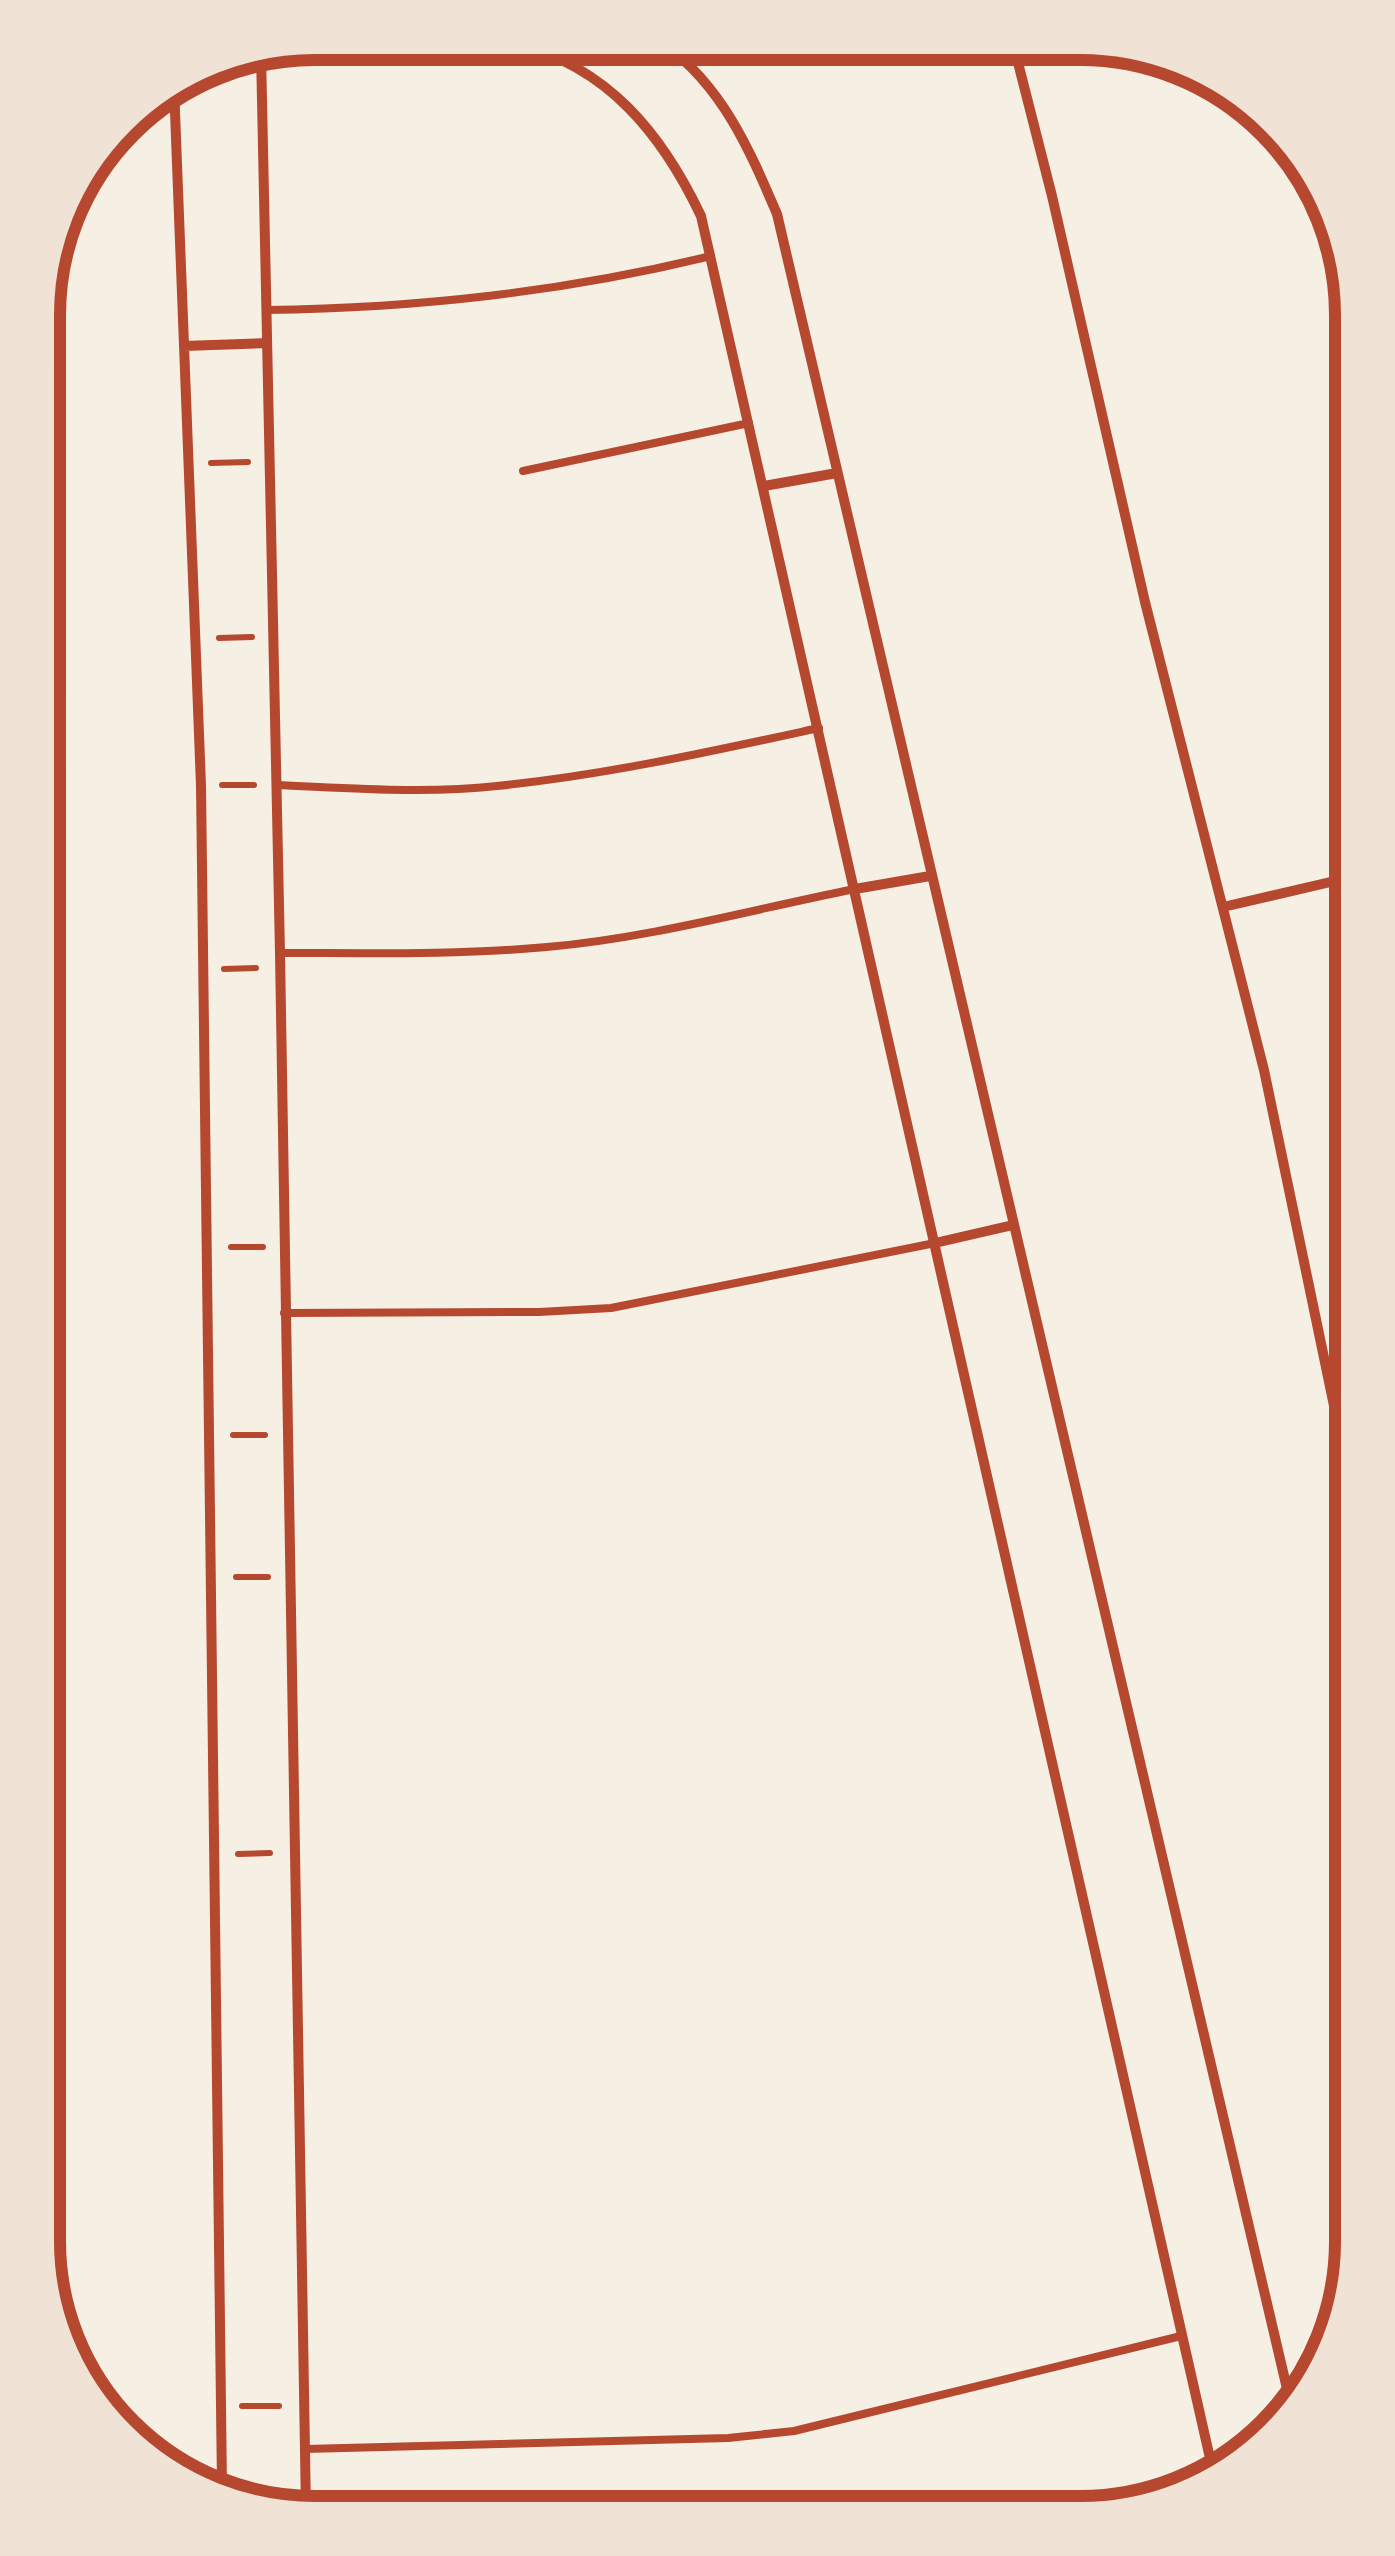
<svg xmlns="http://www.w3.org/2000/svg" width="1395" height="2556" viewBox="0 0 1395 2556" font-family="'Exo 2',sans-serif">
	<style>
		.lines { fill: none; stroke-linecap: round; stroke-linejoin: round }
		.path { stroke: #b5482f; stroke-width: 6 }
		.service { stroke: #b5482f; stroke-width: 8 }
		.minor { stroke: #b5482f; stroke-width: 10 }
		.rim { fill: none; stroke: #b5482f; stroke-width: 12 }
	</style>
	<rect width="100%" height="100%" fill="#f6efe4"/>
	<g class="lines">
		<path class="path" d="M211 463 248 462
			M219 638 252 637
			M222 785H254
			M224 969 256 968
			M231 1247H263
			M233 1435H265
			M236 1577H268
			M238 1854 270 1853
			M242 2406H279"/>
		<path class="service" d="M266 310C419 308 562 292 711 256
			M523 471 749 423
			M276 785C349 788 424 794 497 786 606 775 713 751 819 728
			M280 953C369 953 459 955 547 947 651 938 754 909 855 889
			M284 1313 539 1312 611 1308 935 1243
			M305 2449 728 2438 794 2431 1181 2336"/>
		<path class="minor" d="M517 44C608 67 662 134 701 216L1212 2467
			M665 45C723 87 750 151 777 214L1292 2410
			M1014 47 1052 196 1145 602 1264 1070 1352 1492
			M261 53 280 953 306 2511
			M174 86 201 786 222 2487
			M184 346 267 343
			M764 486 837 473
			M855 889 930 876
			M1223 907 1352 877
			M935 1243 1013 1225"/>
	</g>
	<path d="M0 0H1395V2556H0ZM315 60H1080A255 255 0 0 1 1335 315V2241A255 255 0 0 1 1080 2496H315A255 255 0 0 1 60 2241V315A255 255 0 0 1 315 60Z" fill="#f1e2d6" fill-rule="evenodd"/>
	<path class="rim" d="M315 60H1080A255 255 0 0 1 1335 315V2241A255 255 0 0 1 1080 2496H315A255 255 0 0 1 60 2241V315A255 255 0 0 1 315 60Z"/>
</svg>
